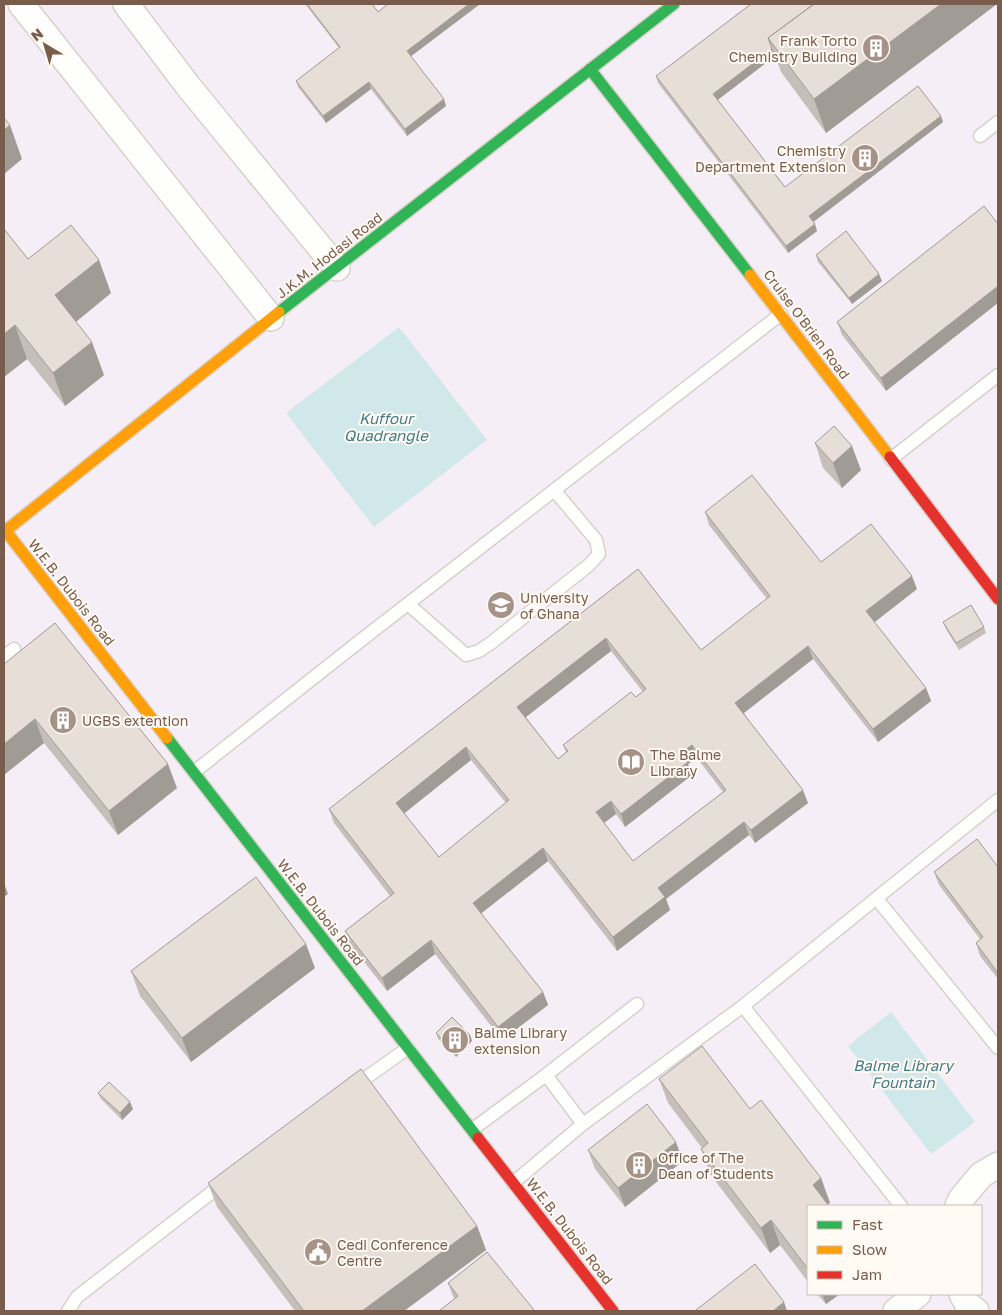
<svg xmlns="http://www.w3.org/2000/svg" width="1002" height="1315" viewBox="0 0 1002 1315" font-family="'Golos Text',sans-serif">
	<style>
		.education { fill: #f6eef6; fill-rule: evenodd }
		.water { fill: #d0e8ea }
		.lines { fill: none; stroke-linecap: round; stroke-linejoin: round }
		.lane-casing { stroke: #d7d1cb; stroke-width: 15 }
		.street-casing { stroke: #d7d1cb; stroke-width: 28 }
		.fast-casing { stroke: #d9d2cb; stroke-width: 14 }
		.slow-casing { stroke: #d9d2cb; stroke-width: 14 }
		.jam-casing { stroke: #d9d2cb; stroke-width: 14 }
		.lane { stroke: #fefefd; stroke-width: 12 }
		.street { stroke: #fefefd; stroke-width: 25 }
		.fast { stroke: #30b455; stroke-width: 11 }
		.slow { stroke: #ff9f0a; stroke-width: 11 }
		.jam { stroke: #e5322d; stroke-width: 11 }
		.wall { fill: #c6bfb9; fill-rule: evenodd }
		.shaded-wall { fill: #a19b96 }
		.building { fill: #e6ded7; stroke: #a19b96; fill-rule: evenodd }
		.labels { text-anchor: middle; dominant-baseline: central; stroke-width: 4; stroke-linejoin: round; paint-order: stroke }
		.poi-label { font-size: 14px; fill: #7a5c4d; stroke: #fffaf3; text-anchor: start }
		.street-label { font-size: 14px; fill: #7a5c4d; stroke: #fffaf3 }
		.water-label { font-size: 15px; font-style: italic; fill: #437c86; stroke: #fffaf3 }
	</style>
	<rect width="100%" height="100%" fill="#f9f5f0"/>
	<path class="education" d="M4 4H998V1311H4ZM808 1206H981V1294H808Z"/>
	<path class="water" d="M399 327 487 440 374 527 286 413Z
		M891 1012 975 1122 931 1154 848 1046Z"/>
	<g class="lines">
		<g class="lane-casing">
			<path id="lane" d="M980 136 998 122
				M891 459 998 375
				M408 604 466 655 479 651 491 643 589 565 599 554 596 540 554 490
				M4 657 14 649
				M194 772 360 641 781 314
				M877 899 998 1048
				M743 1006 901 1206
				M546 1075 637 1004
				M353 1087 408 1048
				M473 1129 546 1075 583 1124
				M513 1183 583 1124 743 1006 998 800
				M68 1311 77 1297 225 1182"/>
		</g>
		<g class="street-casing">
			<path id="street" d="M21 4 271 318
				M126 4 188 86 337 268
				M958 1206 961 1199 981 1175 998 1165
				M962 1294 968 1305 976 1311
				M896 1311 918 1294"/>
		</g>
		<g class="fast-casing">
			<path id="fast" d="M590 69 750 275
				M279 312 674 4
				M167 738 478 1138"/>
		</g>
		<g class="slow-casing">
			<path id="slow" d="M750 275 890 457
				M5 530 167 738
				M4 532 279 312"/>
		</g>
		<g class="jam-casing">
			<path id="jam" d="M890 457 998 599
				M478 1138 613 1311"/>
		</g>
		<use href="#lane" class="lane"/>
		<use href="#street" class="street"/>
		<use href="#fast" class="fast"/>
		<use href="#slow" class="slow"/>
		<use href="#jam" class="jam"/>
	</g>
	<path class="wall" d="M305 4H372L378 12 388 4H480L411 56 446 106 407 136 371 89 326 123 298 87 296 81 339 48Z
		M751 4H997L826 133 781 72 775 56 718 100 785 187 943 122 813 222 817 231 788 253 658 83 656 76Z
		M984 206 886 391 842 335 837 322Z
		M4 229 28 259 111 293 76 322 104 375 65 406 27 359 4 377Z
		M816 255 882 281 852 304 818 262Z
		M815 443 861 470 842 488 823 468Z
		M705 512 821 562 917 589 874 622 926 688 931 701 878 742 813 659 744 713 808 803 755 843 749 835 666 899 670 910 617 951 548 861 481 913 543 992 548 1005 502 1040 435 954 387 991 350 944 345 931 390 896 334 823 329 809 638 569 701 650 767 599 709 525ZM611 651 643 692 636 697 563 745 566 752 558 759 526 717ZM697 758 723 792 633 861 604 823 616 814 625 827 692 775 688 764ZM471 760 506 803 439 857 404 813Z
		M943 622 984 627 986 633 959 650 946 629Z
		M4 664 177 788 118 835 44 743Z
		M998 867V979L980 956 976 943 980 939 939 885 934 872Z
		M315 968 191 1062 140 996 131 971Z
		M436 1033 470 1035 472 1041 456 1057 438 1039Z
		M659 1079 750 1109 821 1178 830 1203 828 1204 808 1206V1282L780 1245 770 1253 710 1174 701 1149 702 1148 668 1103Z
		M98 1093 133 1109 122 1120 101 1099Z
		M588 1150 683 1161 625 1207 595 1169Z
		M208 1183 477 1226 486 1250 404 1311H295L217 1207Z
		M448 1283 534 1310V1311H439L454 1299Z
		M817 1294H840L826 1304Z"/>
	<path class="shaded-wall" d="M469 4H480L410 57 407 51Z
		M941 4H997L826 133 814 99Z
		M772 49 775 56 716 101 713 94Z
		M369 82 371 89 326 123 323 116Z
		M444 99 446 106 407 136 405 129Z
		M941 116 943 122 812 223 809 216Z
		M10 125 22 159 4 174V130Z
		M815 224 817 231 788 253 786 246Z
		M99 260 111 293 67 329 55 295Z
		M879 274 882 281 852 304 849 298Z
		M998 286V303L886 391 881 378Z
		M15 325 27 359 4 377V334Z
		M92 342 104 375 65 406 53 373Z
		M852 446 861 470 842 488 833 463Z
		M912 576 917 589 871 625 866 611Z
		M606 638 611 651 522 720 517 707Z
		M808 646 813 659 740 716 735 703Z
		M926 688 931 701 878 742 873 729Z
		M35 719 44 743 4 775V744Z
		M692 745 697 758 688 764 692 775 625 827 621 814 681 753Z
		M466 747 471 760 401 816 396 803Z
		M168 764 177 788 118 835 109 811Z
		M803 790 808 803 755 843 751 830Z
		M611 801 616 814 601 825 596 812Z
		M744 822 749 835 666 899 670 910 617 951 613 937 658 888Z
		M543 848 548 861 478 916 473 903Z
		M4 883 8 894 4 897Z
		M431 940 435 954 387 991 382 978Z
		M306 944 315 968 191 1062 182 1038Z
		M543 992 548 1005 502 1040 498 1027Z
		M470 1035 472 1041 456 1057 453 1050Z
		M130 1102 133 1109 122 1120 120 1113Z
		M676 1142 683 1161 625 1207 618 1188Z
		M821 1178 830 1203 825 1206 813 1185Z
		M771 1220 780 1245 770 1253 761 1228Z
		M477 1226 486 1250 404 1311H362Z
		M822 1294H840L826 1304Z
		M784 1302 787 1311H773Z"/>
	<path class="building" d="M307 4H372L378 12 388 4H469L407 51 444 99 405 129 369 82 323 116 296 81 340 47Z
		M751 4H814L768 38 772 49 713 94 785 187 918 86 941 116 809 216 815 224 786 246 656 76Z
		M814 4H941L814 99 768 38Z
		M4 118 10 125 4 130Z
		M984 206 998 224V286L881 378 837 322Z
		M71 225 99 260 55 295 92 342 53 373 15 325 4 334V229L28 259Z
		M846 231 879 274 849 298 816 255Z
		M834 426 852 446 833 463 815 443Z
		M752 475 821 562 871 524 912 576 866 611 926 688 873 729 808 646 735 703 803 790 751 830 744 822 658 888 665 897 613 937 543 848 473 903 543 992 498 1027 431 940 382 978 345 931 394 893 329 809 638 569 701 650 770 596 705 512ZM606 638 646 689 636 697 631 692 563 745 568 751 558 759 517 707ZM692 745 726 790 633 861 596 812 611 801 621 814 688 762 681 753ZM466 747 509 800 439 857 396 803Z
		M971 605 984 627 956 643 943 622Z
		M55 623 168 764 109 811 35 719 4 744V664Z
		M977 839 998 867V973L976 943 983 937 934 872Z
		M256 877 306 944 182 1038 131 971Z
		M452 1017 470 1035 453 1050 436 1033Z
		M702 1046 750 1109 761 1100 821 1178 813 1185 829 1206H808V1269L771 1220 761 1228 701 1149 708 1143 659 1079Z
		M361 1069 477 1226 362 1311H304L208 1183Z
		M109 1082 130 1102 120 1113 98 1093Z
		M647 1104 676 1142 618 1188 588 1150Z
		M487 1252 534 1310 532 1311H439L458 1296 448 1283Z
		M755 1264 784 1302 773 1311H697L696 1310Z"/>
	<defs>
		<g id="building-disc" transform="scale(1.4375)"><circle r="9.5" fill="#a69286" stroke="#fffaf3"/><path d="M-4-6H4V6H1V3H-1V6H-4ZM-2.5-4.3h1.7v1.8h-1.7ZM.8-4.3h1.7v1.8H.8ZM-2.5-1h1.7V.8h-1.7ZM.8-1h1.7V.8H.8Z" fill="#fff"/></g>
		<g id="university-disc" transform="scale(1.4375)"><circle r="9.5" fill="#a69286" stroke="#fffaf3"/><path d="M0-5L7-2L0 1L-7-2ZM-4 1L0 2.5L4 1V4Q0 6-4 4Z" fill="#fff"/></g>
		<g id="library-disc" transform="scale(1.4375)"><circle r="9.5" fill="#a69286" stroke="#fffaf3"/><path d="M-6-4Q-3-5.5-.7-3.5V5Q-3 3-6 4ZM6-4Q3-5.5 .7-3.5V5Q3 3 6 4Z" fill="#fff"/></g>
		<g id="civic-disc" transform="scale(1.4375)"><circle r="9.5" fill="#a69286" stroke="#fffaf3"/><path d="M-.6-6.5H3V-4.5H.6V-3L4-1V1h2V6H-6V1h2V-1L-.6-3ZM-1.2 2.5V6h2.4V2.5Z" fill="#fff"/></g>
	</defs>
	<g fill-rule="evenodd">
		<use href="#building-disc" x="876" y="48"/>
		<use href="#building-disc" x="865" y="158"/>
		<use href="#university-disc" x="501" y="605"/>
		<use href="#building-disc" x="63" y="720"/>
		<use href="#library-disc" x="631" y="762"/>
		<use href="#building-disc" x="455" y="1040"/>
		<use href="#building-disc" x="639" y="1165"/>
		<use href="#civic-disc" x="318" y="1252"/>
	</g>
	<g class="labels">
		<g class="poi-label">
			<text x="857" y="40" text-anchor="end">Frank Torto<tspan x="857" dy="16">Chemistry Building</tspan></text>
			<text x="846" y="150" text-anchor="end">Chemistry<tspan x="846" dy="16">Department Extension</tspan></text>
			<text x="520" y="597">University<tspan x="520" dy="16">of Ghana</tspan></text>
			<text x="82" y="720">UGBS extention</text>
			<text x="650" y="754">The Balme<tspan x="650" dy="16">Library</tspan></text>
			<text x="474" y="1032">Balme Library<tspan x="474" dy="16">extension</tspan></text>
			<text x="658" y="1157">Office of The<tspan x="658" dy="16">Dean of Students</tspan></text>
			<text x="337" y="1244">Cedi Conference<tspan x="337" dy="16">Centre</tspan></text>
		</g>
		<g class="street-label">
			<text transform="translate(329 255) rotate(-38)">J.K.M. Hodasi Road</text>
			<text transform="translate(807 324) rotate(53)">Cruise O'Brien Road</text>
			<text transform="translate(72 592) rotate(52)">W.E.B. Dubois Road</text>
			<text transform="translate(321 912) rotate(52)">W.E.B. Dubois Road</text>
			<text transform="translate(570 1231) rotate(52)">W.E.B. Dubois Road</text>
		</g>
		<g class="water-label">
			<text x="386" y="418">Kuffour<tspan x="386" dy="17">Quadrangle</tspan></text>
			<text x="903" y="1065">Balme Library<tspan x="903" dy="17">Fountain</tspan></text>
		</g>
	</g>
	<rect width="1002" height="1315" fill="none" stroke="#7a5c4d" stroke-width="10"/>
	<rect x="807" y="1205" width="175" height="90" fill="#fffaf3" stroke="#cabbb1"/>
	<rect x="817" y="1221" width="25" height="8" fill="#30b455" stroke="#cabbb1"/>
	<text x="852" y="1230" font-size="15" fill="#7a5c4d">Fast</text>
	<rect x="817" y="1246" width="25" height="8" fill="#ff9f0a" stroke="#cabbb1"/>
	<text x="852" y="1255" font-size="15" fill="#7a5c4d">Slow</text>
	<rect x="817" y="1271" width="25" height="8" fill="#e5322d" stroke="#cabbb1"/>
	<text x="852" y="1280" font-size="15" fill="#7a5c4d">Jam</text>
	<g transform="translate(45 45) rotate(322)" stroke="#fffaf3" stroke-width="4" paint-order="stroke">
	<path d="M0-4L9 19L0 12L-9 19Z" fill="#7a5c4d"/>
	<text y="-8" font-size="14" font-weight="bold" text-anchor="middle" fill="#7a5c4d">N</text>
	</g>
</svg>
